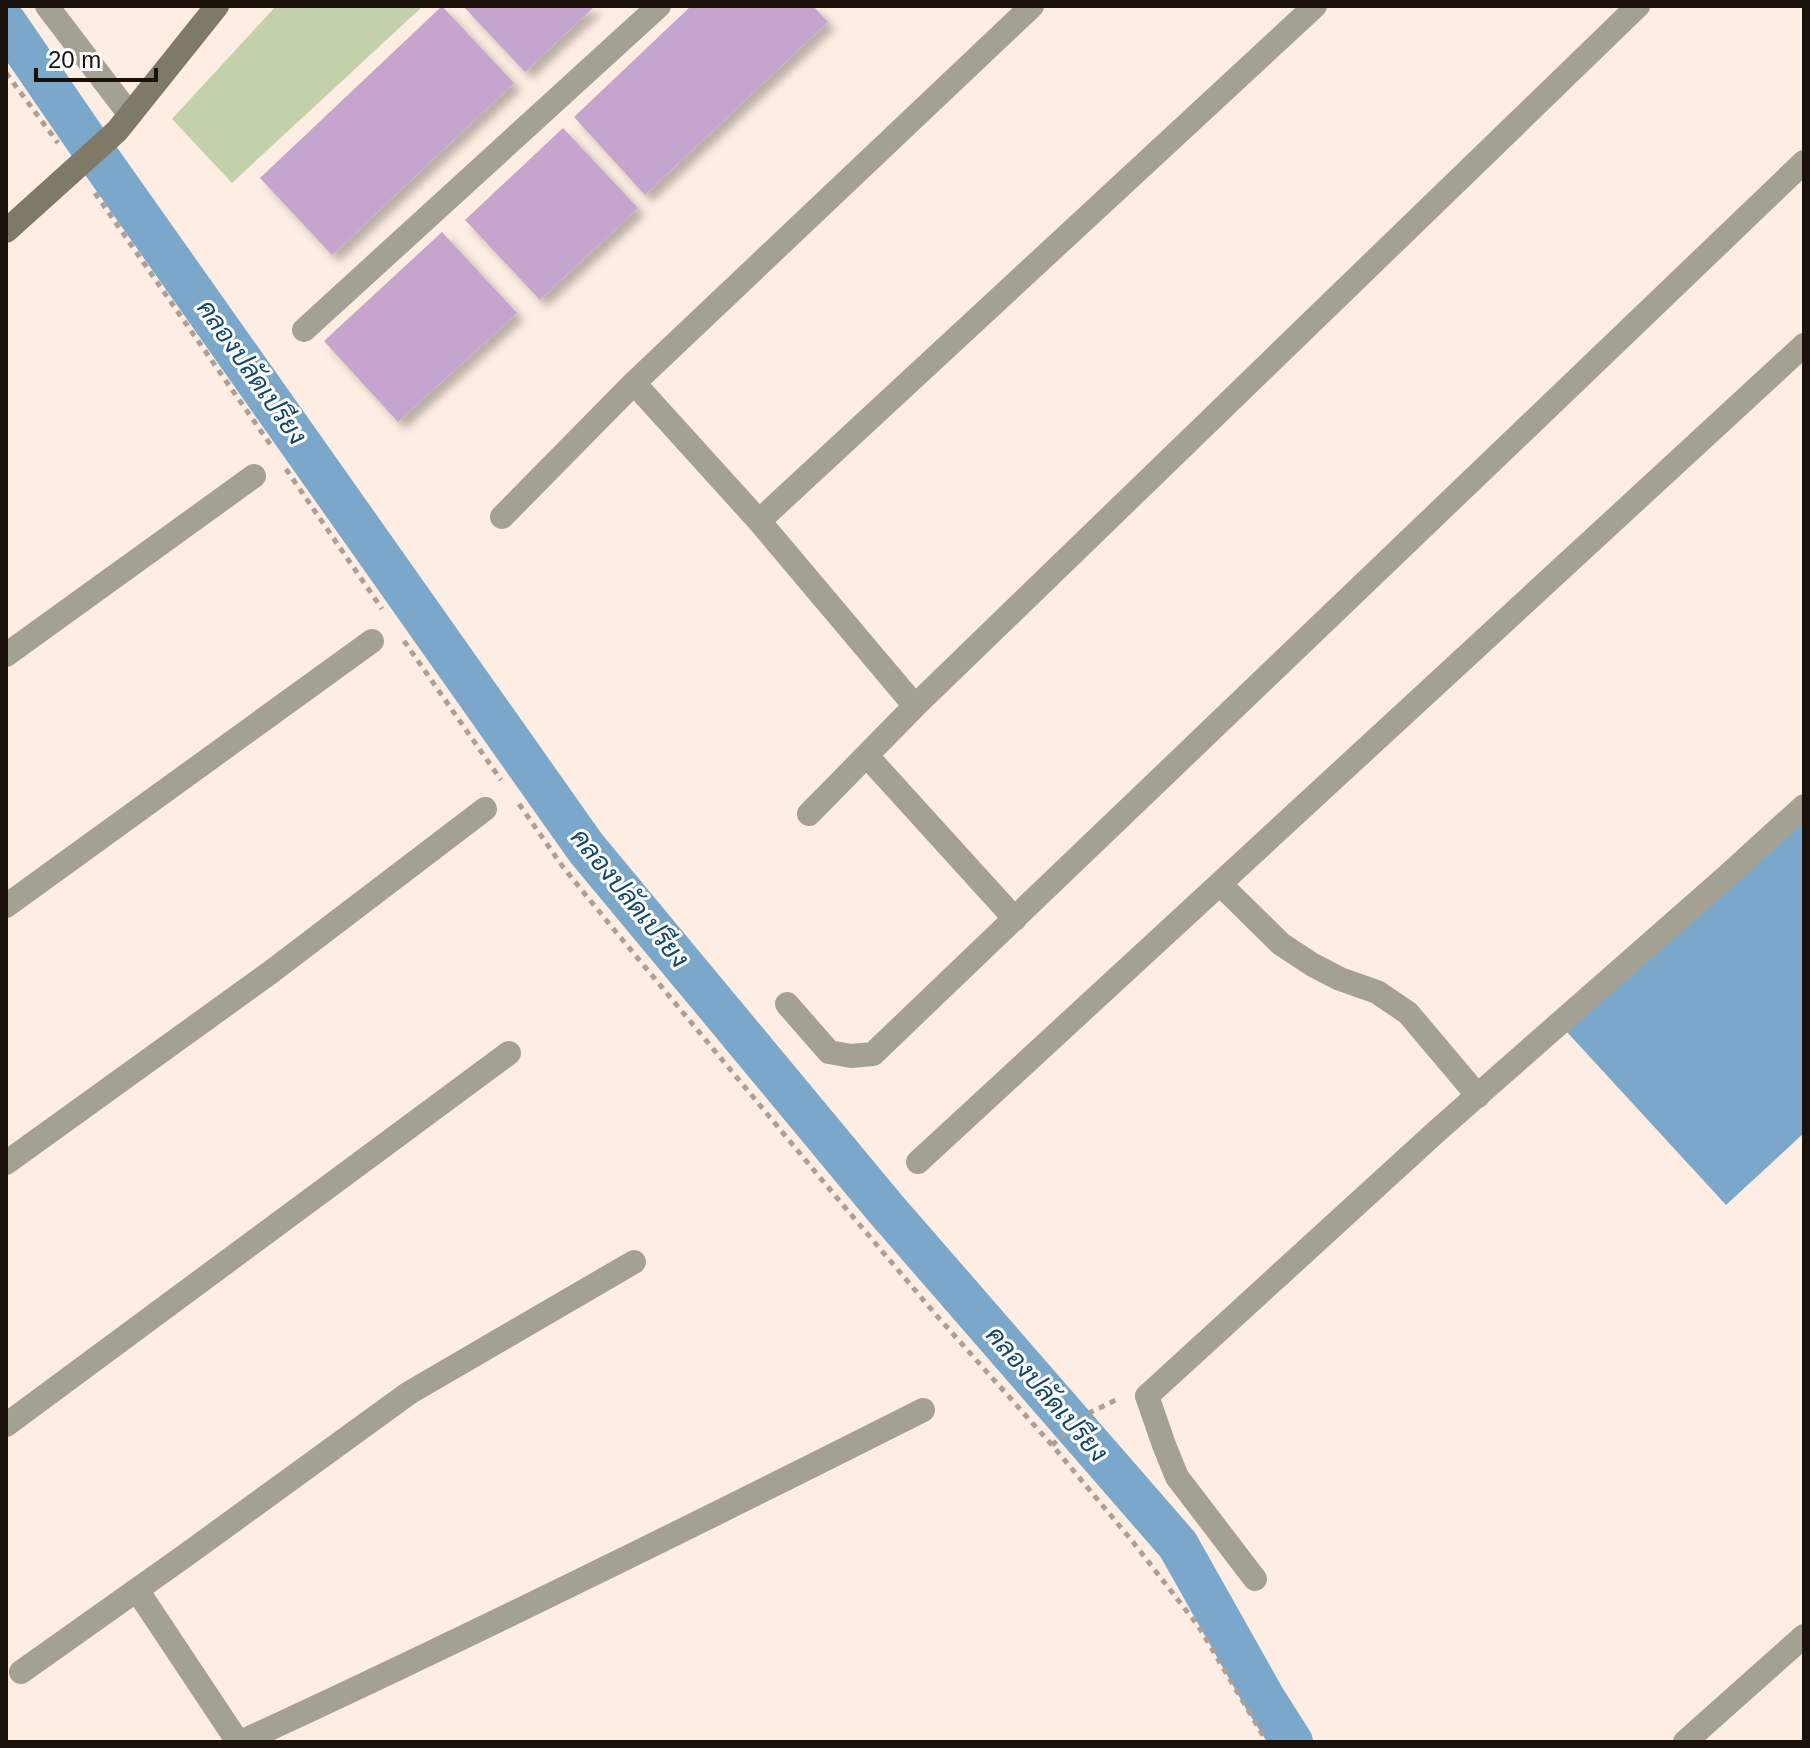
<svg xmlns="http://www.w3.org/2000/svg" width="1810" height="1748" viewBox="0 0 1810 1748" font-family="Helvetica,Sarabun,sans-serif">
	<style>
		.green { fill: #c3d1ab }
		.water { fill: #7ba8ca }
		.lines { fill: none; stroke-linecap: round; stroke-linejoin: round }
		.canal { stroke: #7ba8ca; stroke-width: 42 }
		.building { fill: #c5a4ce; filter: url(#shadow) }
		.path { stroke: #ad9f95; stroke-width: 5; stroke-dasharray: 6 6; stroke-linecap: butt }
		.lane { stroke: #a4a194; stroke-width: 24 }
		.street { stroke: #a4a194; stroke-width: 24 }
		.secondary { stroke: #7f7a68; stroke-width: 24 }
		.labels { text-anchor: middle; dominant-baseline: central; stroke-width: 6; stroke-linejoin: round; paint-order: stroke }
		.water-label { font-size: 26px; font-style: italic; fill: #114769; stroke: #fff }
	</style>
	<defs>
		<filter id="shadow"><feDropShadow dx="7" dy="7" stdDeviation="4" flood-color="#0004"/></filter>
	</defs>
	<rect width="100%" height="100%" fill="#feede2"/>
	<path class="green" d="M276 6H423L232 183 172 119Z"/>
	<path class="water" d="M1804 810V1133L1726 1205 1566 1031Z"/>
	<g class="lines">
		<path class="canal" d="M6 23 84 137 586 848 885 1208 1178 1545 1264 1698 1292 1742"/>
	</g>
	<path class="building" d="M442 6 514 83 332 255 260 178Z
		M463 6H595L525 72Z
		M691 6H813L828 22 645 195 574 117Z
		M563 128 638 208 540 300 465 220Z
		M442 232 517 313 398 422 324 341Z"/>
	<g class="lines">
		<path class="path" d="M6 73 58 143
			M95 193 272 447
			M286 469 382 609
			M404 641 501 780
			M519 804 563 867 611 926 837 1198 937 1316 1052 1445 1133 1542 1199 1627 1267 1742
			M1052 1445 1091 1412 1116 1400"/>
		<path class="lane" d="M47 6 130 115
			M1220 884 1281 944 1313 965 1340 979 1377 992 1408 1013 1478 1096"/>
		<path class="street" d="M304 330 659 6
			M634 383 759 521 915 706
			M502 517 634 383 1032 6
			M759 521 1315 6
			M6 655 254 476
			M867 756 1015 919
			M809 814 915 706 1638 6
			M6 906 372 641
			M787 1004 829 1052 851 1056 873 1054 1804 162
			M918 1162 1804 345
			M6 1163 271 972 485 809
			M6 1425 509 1053
			M1255 1579 1177 1477 1164 1445 1147 1396 1437 1131 1726 877 1804 806
			M137 1590 238 1742
			M21 1672 186 1555 409 1393 634 1262
			M241 1742C471 1636 697 1524 923 1410
			M1685 1742 1804 1636"/>
		<path class="secondary" d="M6 231 117 131 217 6"/>
	</g>
	<g class="labels">
		<g class="water-label">
			<text transform="translate(252 372) rotate(55)">คลองปลัดเปรียง</text>
			<text transform="translate(630 898) rotate(51)">คลองปลัดเปรียง</text>
			<text transform="translate(1047 1394) rotate(49)">คลองปลัดเปรียง</text>
		</g>
	</g>
	<rect width="1810" height="1748" fill="none" stroke="#1a110a" stroke-width="16"/>
	<path d="M36 68v12h120v-12" fill="none" stroke="#1a110a" stroke-width="4"/>
	<text x="48" y="68" font-size="24" fill="#1a110a" stroke="#ffffff" stroke-width="6" paint-order="stroke">20 m</text>
</svg>
